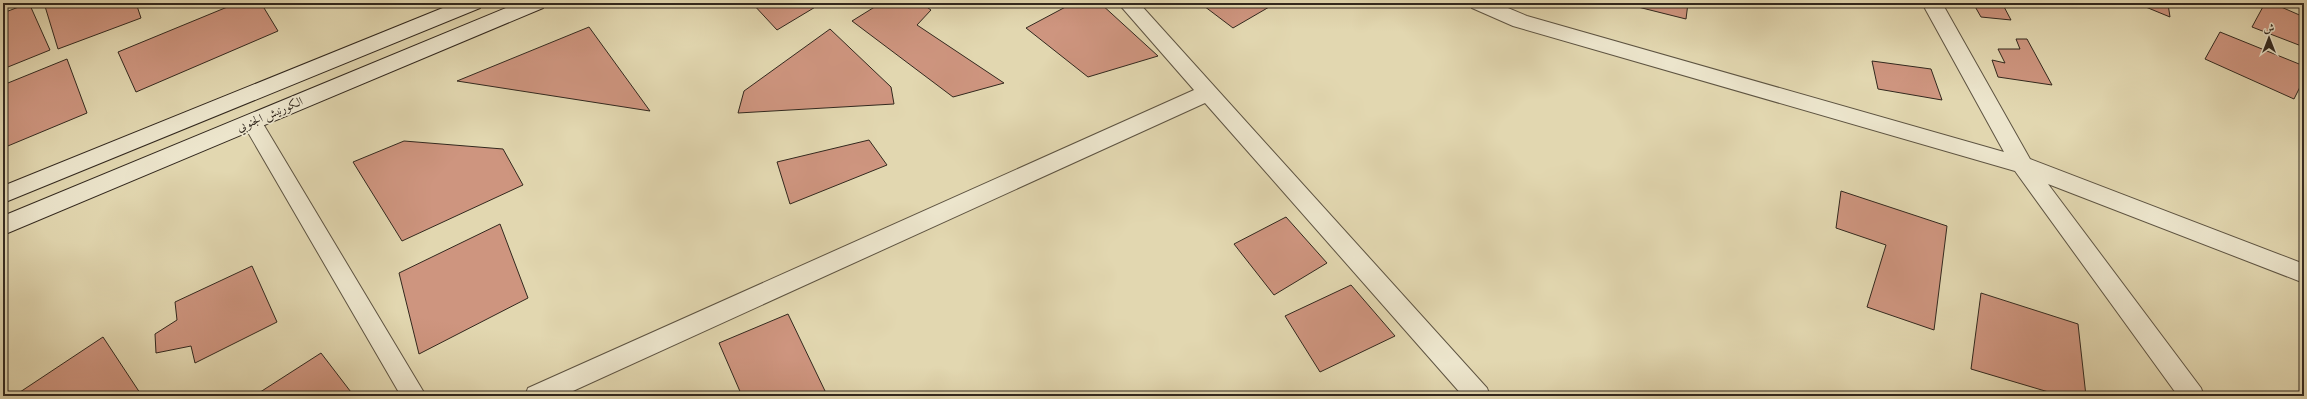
<svg xmlns="http://www.w3.org/2000/svg" width="2307" height="399" viewBox="0 0 2307 399" font-family="'Sorts Mill Goudy',Amiri,serif">
	<style>
		.building { fill: #ce957f; stroke: #32281e }
		.lines { fill: none; stroke-linecap: round; stroke-linejoin: round }
		.minor-casing { stroke: #5e5442; stroke-width: 2 }
		.secondary-casing { stroke: #32281e; stroke-width: 2 }
		.minor { fill: #ece5cc; fill-rule: evenodd }
		.secondary { fill: #ece5cc; fill-rule: evenodd }
		.labels { text-anchor: middle; dominant-baseline: central; stroke-width: 3.5; stroke-linejoin: round; paint-order: stroke }
		.street-label { font-size: 12px; fill: #32281e; stroke: #ece5cc }
	</style>
	<rect width="100%" height="100%" fill="#e2d7b0"/>
	<filter id="stains"><feTurbulence type="fractalNoise" baseFrequency=".005" numOctaves="4"/><feColorMatrix values="0 0 0 0 .2 0 0 0 0 .09 0 0 0 0 .02 0 0 0 .5 -.17"/></filter>
	<radialGradient id="worn" r=".72"><stop offset=".6" stop-color="#630" stop-opacity="0"/><stop offset="1" stop-color="#630" stop-opacity=".3"/></radialGradient>
	<path class="building" d="M29 3 50 50 3 69V13Z
		M44 3H136L141 18 58 49Z
		M237 3H261L278 31 136 92 118 52Z
		M752 3H822L777 30Z
		M881 3H921L931 10 917 25 1004 83 953 97 852 21Z
		M1073 3H1100L1158 56 1088 77 1026 28Z
		M1200 3H1276L1233 28Z
		M1630 3H1688L1686 19 1630 5Z
		M1973 3H2002L2011 20 1981 17Z
		M2136 3 2168 4 2170 17Z
		M2265 3H2272L2304 17V47L2252 27Z
		M589 27 650 111 457 81Z
		M830 29 891 87 894 104 738 113 744 91Z
		M2220 32 2304 66V79L2294 99 2205 59Z
		M2016 39H2027L2052 85 1998 77 1992 60 2005 63 1998 49H2020Z
		M67 59 87 113 3 148V85Z
		M1872 61 1931 69 1942 100 1878 89Z
		M869 140 887 165 790 204 777 162Z
		M404 141 503 149 523 185 402 241 353 162Z
		M1841 191 1947 226 1934 330 1867 307 1886 245 1836 228Z
		M1286 217 1327 263 1274 295 1234 244Z
		M500 224 528 298 419 354 399 273Z
		M252 266 277 322 195 363 191 346 156 353 155 334 177 320 175 302Z
		M1351 285 1395 336 1320 372 1285 316Z
		M1981 293 2078 324 2086 396H2062L1971 369Z
		M788 314 826 393 819 396H742L719 343Z
		M103 337 142 396H14Z
		M321 353 354 396H254Z"/>
	<g class="lines">
		<g class="minor-casing">
			<path id="minor" d="M1118 3H1139L1487 388 1490 396H1463L1205 103 562 396H525L528 388 1194 90Z
				M1469 3H1496L1527 16 2004 152 1922 3H1942L2030 159 2304 264V283L2048 184 2201 388 2204 396H2178L2015 171 1513 26 1472 8Z
				M252 114 259 117 426 396H401L242 122 245 117Z"/>
		</g>
		<g class="secondary-casing">
			<path id="secondary" d="M455 3H483L480 8 3 203V186Z
				M518 3H546L543 8 3 235V216Z"/>
		</g>
		<use href="#minor" class="minor"/>
		<use href="#secondary" class="secondary"/>
	</g>
	<g class="labels">
		<g class="street-label">
			<text transform="translate(270 115) rotate(-23)">الكورنيش الجنوبي</text>
		</g>
	</g>
	<rect width="2307" height="399" fill="none" stroke="#e2d7b0" stroke-width="16"/>
	<rect x="4" y="4" width="2299" height="391" fill="none" stroke="#32281e" stroke-width="2"/>
	<rect x="8" y="8" width="2291" height="383" fill="none" stroke="#32281e"/>
	<g transform="translate(2269 38)" stroke="#ece5cc" stroke-width="3" paint-order="stroke">
	<path d="M0-3L7 15L0 10L-7 15Z" fill="#32281e"/>
	<text y="-6" font-size="11" font-weight="bold" text-anchor="middle" fill="#32281e">ش</text>
	</g>
	<rect width="100%" height="100%" filter="url(#stains)"/>
	<rect width="100%" height="100%" fill="url(#worn)"/>
</svg>
